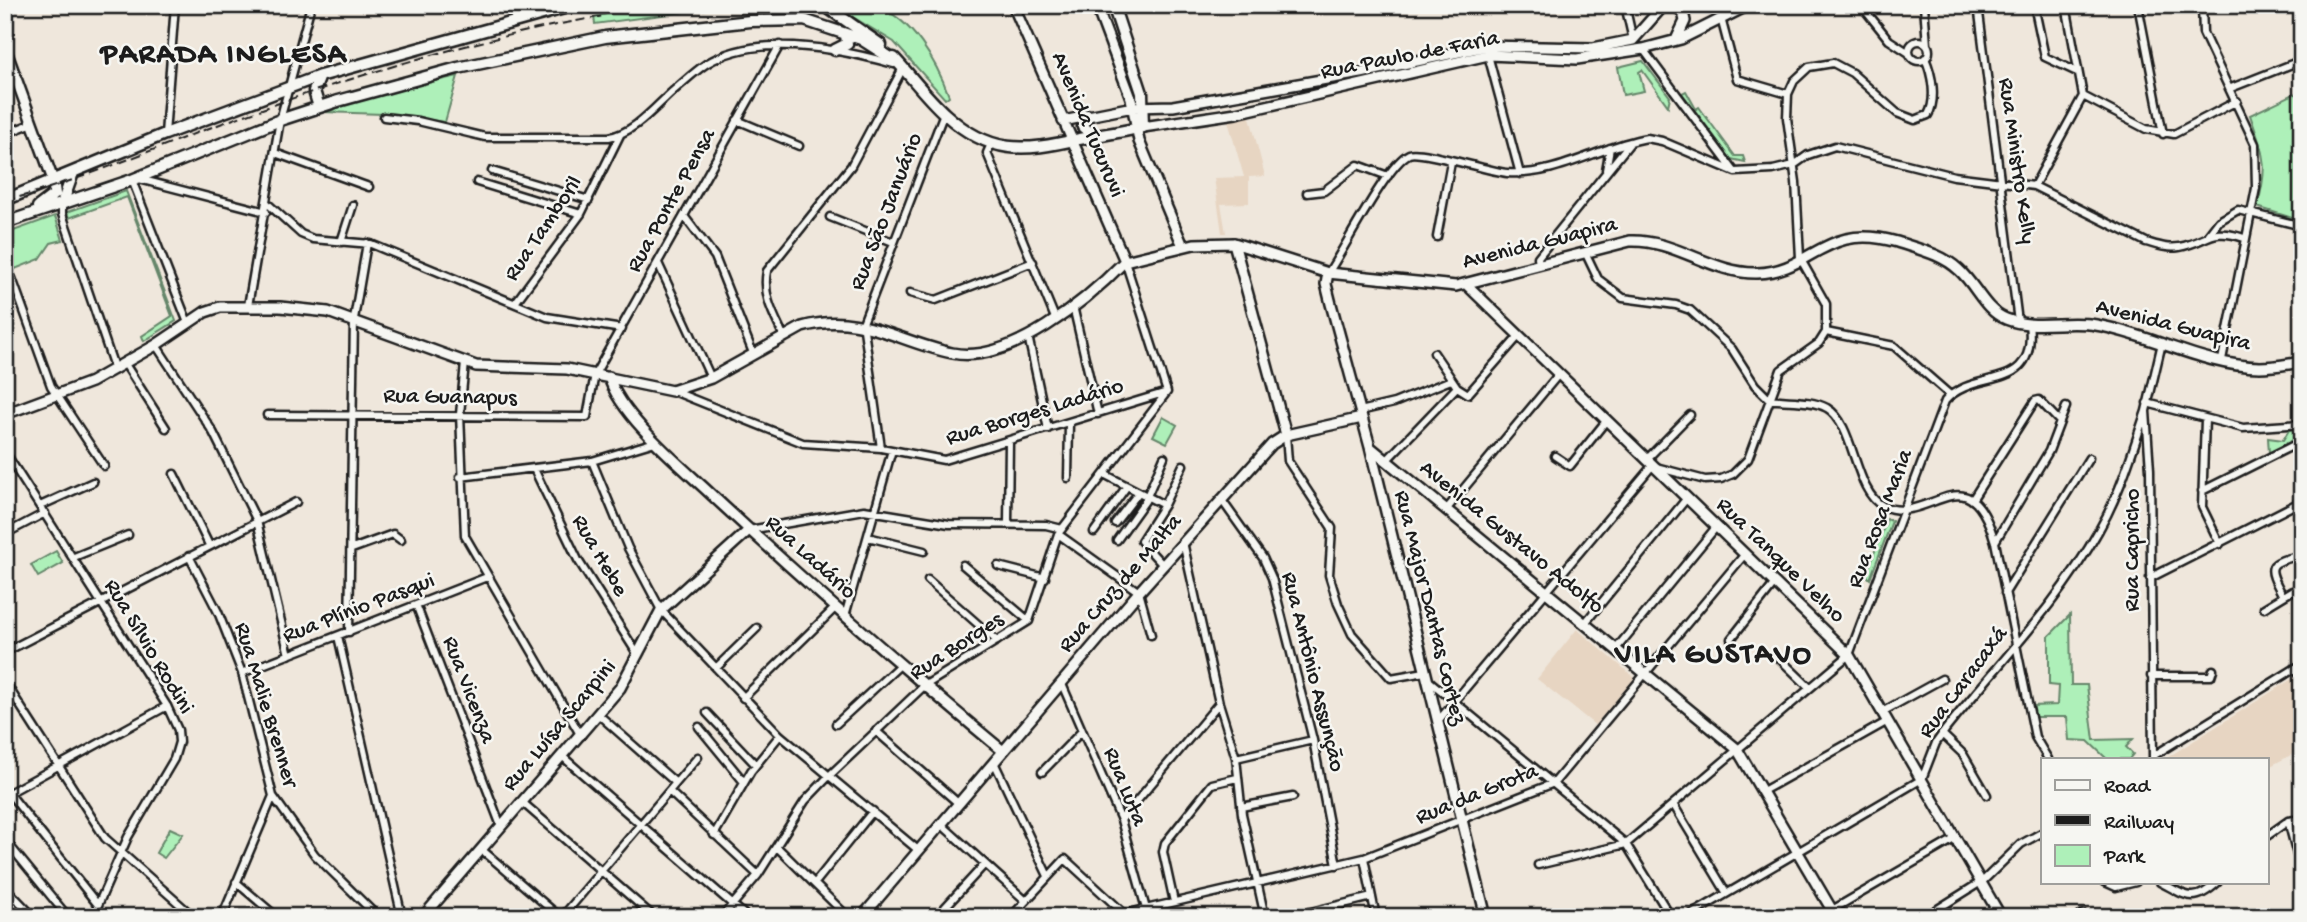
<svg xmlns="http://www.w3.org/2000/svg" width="2307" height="922" viewBox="0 0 2307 922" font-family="'Gochi Hand',sans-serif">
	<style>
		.built { fill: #e7d5c2 }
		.green { fill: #aef0b9; stroke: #65866a; stroke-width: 2 }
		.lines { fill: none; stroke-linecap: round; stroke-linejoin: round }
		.street-casing { stroke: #1c1c1c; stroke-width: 11 }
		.secondary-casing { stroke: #1c1c1c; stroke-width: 14 }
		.primary-casing { stroke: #1c1c1c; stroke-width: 15 }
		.street { stroke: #f6f6f2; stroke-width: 6 }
		.secondary { stroke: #f6f6f2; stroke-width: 9 }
		.primary { stroke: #f6f6f2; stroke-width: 10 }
		.rail { stroke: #1c1c1c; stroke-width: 2; stroke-dasharray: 10 5; stroke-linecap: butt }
		.labels { text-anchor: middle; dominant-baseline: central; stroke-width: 5; stroke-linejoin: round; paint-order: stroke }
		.street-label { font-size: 23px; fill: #1c1c1c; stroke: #f6f6f2 }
		.district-label { font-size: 30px; font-weight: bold; letter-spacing: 2px; fill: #1c1c1c; stroke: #f6f6f2 }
	</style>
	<rect width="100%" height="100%" fill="#efe7dc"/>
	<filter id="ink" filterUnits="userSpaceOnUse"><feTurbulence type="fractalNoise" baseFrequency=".0143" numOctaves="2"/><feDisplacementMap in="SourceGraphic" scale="14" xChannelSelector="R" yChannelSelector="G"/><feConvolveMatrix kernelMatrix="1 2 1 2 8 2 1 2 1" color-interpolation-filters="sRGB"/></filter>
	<g filter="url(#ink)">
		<path class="built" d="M1250 117 1265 176 1249 177V203L1221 204 1226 233H1222L1214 178 1244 177 1228 121Z
			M1577 629 1635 678 1595 725 1537 679Z
			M2295 677 2302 689V749L2267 768V759H2165Z"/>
		<path class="green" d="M643 5H737L595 24 594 17Z
			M833 5C846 5 864 2 876 6 912 18 937 63 949 96L945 99 894 42Z
			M1643 61 1670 97 1668 106 1642 70 1639 72 1644 91 1623 95 1618 67Z
			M458 76 445 122 384 114 322 112 403 88Z
			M1686 91 1696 109 1699 107 1735 156H1743L1745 162 1731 159 1682 93Z
			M2296 93 2302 107 2299 160 2302 162V221L2257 207C2269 165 2264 155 2250 115Z
			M126 191 176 321 144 341 142 336 172 316 127 197 69 218 67 212Z
			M55 216 63 240 51 243 40 259 5 273V234Z
			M1163 417 1177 425 1167 443 1153 436Z
			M2302 428V438L2269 453 2268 438 2283 440 2289 430Z
			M1887 519 1892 521 1870 579 1866 575Z
			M56 551 63 563 38 577 31 565Z
			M2070 615 2071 685H2087L2094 740 2133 739 2126 747 2133 754 2129 759H2107L2088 741 2069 740 2067 717H2035L2032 706 2057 705 2058 686 2049 685V636Z
			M170 828 183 834 164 858 156 853Z"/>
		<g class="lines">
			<g class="street-casing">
				<path id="street" d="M1625 5 1633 40
					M1861 5 1889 40 1909 53
					M1924 5 1927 45
					M1978 5 2018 322
					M2034 5 2045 57 2077 72
					M2138 5 2163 134
					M2202 5 2203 33 2255 144 2256 188 2222 360
					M1461 7 1476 5
					M1721 18 1737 79 1788 94
					M1909 51a10 10 0 1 1 20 0a10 10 0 1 1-20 0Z
					M1643 49 1734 171
					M1488 55 1520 174
					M2231 88 2302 60
					M2083 96 2146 129 2174 134 2237 101
					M384 117 418 121 485 137H609C634 133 654 108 673 91 684 82 694 72 706 64 757 32 841 49 894 64
					M737 120 799 146
					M5 134 33 123
					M165 134 175 5
					M991 144 987 153 1055 318
					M275 153 369 187
					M1606 170 1610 148
					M492 171 589 200
					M139 179 266 212
					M132 180 188 323
					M477 182 581 214
					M2034 186 2083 96 2066 5
					M1307 193 1324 191 1358 165 1388 176
					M267 203 301 234 313 239 371 244 547 317 622 329
					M62 204V214L115 370
					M684 216 715 257 753 353
					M830 217 893 242
					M2209 234 2219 221 2238 210 2302 226
					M1437 237 1451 162
					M341 242 353 205
					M1586 254 1598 279 1623 298 1676 305 1690 310 1732 349 1755 385 1769 399C1788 402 1810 399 1827 408 1855 424 1854 492 1883 506 1930 527 1968 449 1995 542L2035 737 2048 759
					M658 263 711 378
					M1539 265 1538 257 1630 143
					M1328 273C1344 250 1387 164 1409 154 1420 149 1487 171 1507 173 1556 177 1600 146 1647 138L1662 141 1735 172 1773 170 1794 165 1808 155 1835 146 1954 176 2034 186 2146 242C2157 245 2167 249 2179 247 2208 242 2210 226 2244 238
					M12 278 51 386 104 466
					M910 293 936 300 1033 262
					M515 303 581 214 620 135
					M248 306 280 120 311 5
					M1073 306 1098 414
					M1826 332 1894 346 1950 395
					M1028 336 1048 429
					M784 337C774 315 762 296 767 271L851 166 903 68
					M156 345 213 432 257 521 289 655
					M1434 353 1457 387 1468 394 1518 337
					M465 363 460 414 465 536 581 736
					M125 364 166 428
					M673 391 803 443 881 448 944 460 1167 392
					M2147 403 2243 428 2302 424
					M1360 411 1394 403 1451 380
					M267 415 587 417 595 374 780 45
					M2205 419 2202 507 2220 544
					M2060 422 2066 407
					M1286 435 1288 461 1332 528 1329 575 1338 604 1352 634 1391 678 1425 672
					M881 448 863 323 944 113
					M5 452 167 706 178 730 179 742 174 759 128 837 98 905 9 793
					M1555 456 1570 466 1606 421
					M1646 460 1690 415
					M592 461 628 548 661 610 780 735 918 850
					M1386 461 1457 387
					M534 469 578 560 638 655
					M174 474 209 545
					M1104 474 1164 505
					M460 477 592 461 655 442
					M1068 478 1069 423
					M2202 491 2302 441
					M1221 499 1263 558 1272 578 1313 740 1337 865
					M1972 500 2035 401 2039 400 2060 422 2049 451 1995 542
					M40 506 93 482
					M1446 510 1558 375
					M1115 523 1139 492
					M1008 524 1009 441
					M749 530 864 510 949 524 1046 525 1062 529
					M1094 532 1127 486
					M5 534 45 513
					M1058 534 1139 592 1151 635
					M868 537 924 551
					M1117 540 1145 501 1164 457
					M1183 542 1219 703 1236 758 1242 814 1265 917
					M352 549 393 534 401 540
					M189 556 218 612 242 673 273 796 315 855 378 917
					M74 557 128 535
					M1162 564 1141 541 1164 505 1183 465
					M963 565 1029 621
					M998 566 1045 578
					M2150 578 2302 501
					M928 580 997 641
					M2005 593 2089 458
					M2283 596C2266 565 2267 563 2302 555
					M417 607 501 826
					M2264 608 2292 591
					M845 616 892 450
					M1585 623 1687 498
					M349 632 354 319 367 243
					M338 636 402 917
					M1731 639 1775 583
					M1616 649 1717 526
					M5 652 296 502
					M1779 658 1810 688
					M716 668 757 628
					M2295 668 2302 679
					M242 673 487 577
					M2151 676H2211L2213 670
					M1427 679 1626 844 1671 917
					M5 682 105 838 194 917
					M1061 682 1121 820 1146 909
					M743 698 836 607
					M1882 712 1942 679
					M707 713 755 764
					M599 715 676 783
					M1438 721 1652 466 1705 480 1721 479 1733 474 1748 459 1781 370 1819 343 1826 332V304L1800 258 1796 182 1787 118 1788 94 1794 81 1809 67 1833 63 1852 73 1897 113 1915 120 1928 115C1937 99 1932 74 1925 58
					M836 724 901 664
					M699 727 744 782
					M876 731 958 803
					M1942 734 1963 754 1987 795
					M2153 756 2302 664
					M563 757 747 917
					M1236 758 1313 740
					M2153 759 2150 470 2146 411 2162 343
					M994 762 1048 876
					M1042 772 1082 731
					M669 791 758 875
					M1763 791 1888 721
					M7 794 167 706
					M522 802 654 917
					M1673 804 1726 892
					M1241 807 1293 797
					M1121 820 1219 703
					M2288 821 2302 873
					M941 824 1026 901
					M714 835 751 771 780 735
					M2267 836 2288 821 2302 819
					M5 840 68 917
					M777 847 848 917
					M481 849 560 917
					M1364 858 1376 917
					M1538 865 1626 844 1849 655 1945 401C1975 367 2038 395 2029 324
					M236 882 277 917
					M2105 882 2116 887 2136 882
					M2160 882C2187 896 2193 905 2218 882
					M815 883 873 811
					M5 887 34 917
					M1174 902 1163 852 1165 843 1212 784 1237 778
					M1832 910 1956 838
					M1124 914 1364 858 1554 783 1745 554
					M1520 915V917
					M222 917 273 796
					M562 917 698 757
					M722 917 758 875 805 801 829 776 924 686 1029 621 1058 534 1167 392 1125 261
					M936 917 985 864
					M1011 917 1065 859 1127 916
					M1290 917 1372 897
					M1687 917 1922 779 1936 743 1946 729C1998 664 2059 603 2099 530 2121 492 2132 451 2146 411
					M1925 917 1984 880 2021 844 2043 832
					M2079 917 2083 914"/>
			</g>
			<g class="secondary-casing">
				<path id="secondary" d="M1013 5 1125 261
					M1096 5 1131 98 1139 141 1183 246
					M1674 5 1683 12 1685 21 1676 40
					M5 48 53 180
					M1063 121 1133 107 1173 106 1361 73 1486 46 1593 48 1633 40 1664 5
					M1143 127 1236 113 1488 55 1577 59 1643 49 1681 39 1749 5
					M1234 243 1286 435
					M1125 261 1194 244 1234 243 1328 273 1456 286 1630 241C1675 239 1712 274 1757 273 1812 272 1824 221 1897 242 1918 249 1942 254 1959 270 1976 285 1985 311 2006 319 2033 330 2067 320 2096 325 2150 334 2204 366 2260 367 2274 367 2288 364 2302 362
					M1328 273 1326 284 1331 304 1370 447 1486 917
					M1467 285 1849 655 2001 917
					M609 377C621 418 685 469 716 499 810 586 905 670 1003 751
					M5 414 91 382 156 345 205 312 220 307H280L328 312 476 366 567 369 672 391 711 378 802 327C860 311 898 342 952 353 1010 365 1087 300 1125 261
					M1370 447 1737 749 1836 917
					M423 917 620 688 661 610 749 530
					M862 917 1139 592 1272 444 1286 435 1362 418"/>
			</g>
			<g class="primary-casing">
				<path id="primary" d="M824 5 881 45
					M835 50 847 44 846 34
					M894 58C911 76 926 97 945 114 990 155 1023 152 1079 139 1100 135 1122 132 1143 127L1142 93 1113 5
					M319 107 314 91 320 76
					M1087 115 1083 127 1095 136
					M5 200 165 134 320 76 575 5
					M62 204 73 173
					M38 207 55 194 53 180
					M5 223 132 180 280 120 338 101 458 68 605 37 750 21 804 20 861 39 897 62"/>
			</g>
			<use href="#street" class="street"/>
			<use href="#secondary" class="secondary"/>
			<use href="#primary" class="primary"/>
			<path class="rail" d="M5 201C88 179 165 143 245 115 363 73 481 37 604 16"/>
		</g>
	</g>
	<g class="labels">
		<g class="street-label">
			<text transform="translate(1410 56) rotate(-11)">Rua Paulo de Faria</text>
			<text transform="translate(1087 125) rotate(67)">Avenida Tucuruvi</text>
			<text transform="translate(2016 161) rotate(82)">Rua Ministro Kelly</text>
			<text transform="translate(672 201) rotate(-61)">Rua Ponte Pensa</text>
			<text transform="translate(887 212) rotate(-69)">Rua São Januário</text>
			<text transform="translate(544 229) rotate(-56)">Rua Tamboril</text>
			<text transform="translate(1540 244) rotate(-14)">Avenida Guapira</text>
			<text transform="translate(2173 326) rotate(14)">Avenida Guapira</text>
			<text transform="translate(450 398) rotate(1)">Rua Guanapus</text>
			<text transform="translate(1035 413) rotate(-17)">Rua Borges Ladário</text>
			<text transform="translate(1881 519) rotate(-69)">Rua Rosa Maria</text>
			<text transform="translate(1511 538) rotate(39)">Avenida Gustavo Adolfo</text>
			<text transform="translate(2133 550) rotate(-90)">Rua Capricho</text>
			<text transform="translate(599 556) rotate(60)">Rua Hebe</text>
			<text transform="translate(810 558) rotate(42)">Rua Ladário</text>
			<text transform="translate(1780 561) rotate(44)">Rua Tanque Velho</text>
			<text transform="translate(1121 584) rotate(-49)">Rua Cruz de Malta</text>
			<text transform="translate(1429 608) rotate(76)">Rua Major Dantas Cortez</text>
			<text transform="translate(359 609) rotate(-21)">Rua Plínio Pasqui</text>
			<text transform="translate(148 647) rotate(59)">Rua Sílvio Rodini</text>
			<text transform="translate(957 647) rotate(-33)">Rua Borges</text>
			<text transform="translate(1312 672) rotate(76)">Rua Antônio Assunção</text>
			<text transform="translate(1964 683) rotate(-53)">Rua Caracaxá</text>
			<text transform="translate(468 690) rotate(69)">Rua Vicenza</text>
			<text transform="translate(265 705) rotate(73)">Rua Malie Brenner</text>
			<text transform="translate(560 726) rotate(-50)">Rua Luísa Scarpini</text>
			<text transform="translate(1124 787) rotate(68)">Rua Luta</text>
			<text transform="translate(1477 795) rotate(-22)">Rua da Grota</text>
		</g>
		<g class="district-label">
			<text x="224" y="56">PARADA INGLESA</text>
			<text x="1714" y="656">VILA GUSTAVO</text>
		</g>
	</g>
	<rect width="2307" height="922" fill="none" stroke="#f6f6f2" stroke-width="28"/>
	<rect x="14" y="14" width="2279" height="894" fill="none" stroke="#1c1c1c" stroke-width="2.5" filter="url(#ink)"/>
	<rect x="2041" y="758" width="228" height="126" fill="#f6f6f2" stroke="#9f9f9c" stroke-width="2"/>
	<rect x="2055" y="780" width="35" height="10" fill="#f6f6f2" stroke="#9f9f9c" stroke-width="2"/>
	<text x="2104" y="792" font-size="21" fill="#1c1c1c">Road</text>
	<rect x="2055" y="815" width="35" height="10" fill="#1c1c1c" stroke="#9f9f9c" stroke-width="2"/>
	<text x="2104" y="828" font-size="21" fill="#1c1c1c">Railway</text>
	<rect x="2055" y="845" width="35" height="21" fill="#aef0b9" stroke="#9f9f9c" stroke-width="2"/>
	<text x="2104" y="862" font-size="21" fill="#1c1c1c">Park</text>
</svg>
